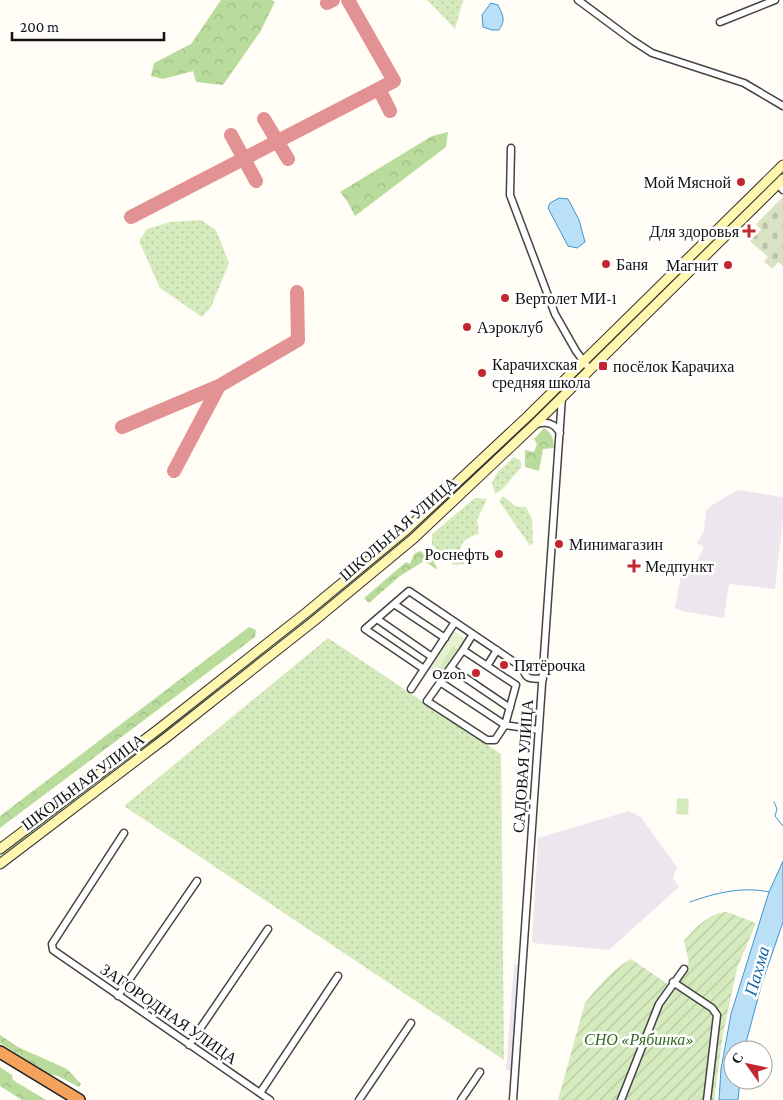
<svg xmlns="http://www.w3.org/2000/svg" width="783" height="1100" viewBox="0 0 783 1100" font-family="'Crimson Pro',serif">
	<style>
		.industrial { fill: #eee6ef }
		.grass { fill: url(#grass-dots) }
		.forest { fill: url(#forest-crowns) }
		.cemetery { fill: url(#cemetery-stones) }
		.park { fill: #d5ebbd }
		.garden { fill: url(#garden-furrows) }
		.pitch { fill: #e6f2cf }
		.water { fill: #b9e0f7; stroke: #3f96cf }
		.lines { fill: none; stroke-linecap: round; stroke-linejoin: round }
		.stream { stroke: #3f96cf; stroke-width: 1 }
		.taxiway { stroke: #e29292; stroke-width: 14 }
		.street-casing { stroke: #444; stroke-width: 9 }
		.secondary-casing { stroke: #333; stroke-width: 11 }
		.highway-casing { stroke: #222; stroke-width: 14 }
		.street { stroke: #fff; stroke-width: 6 }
		.secondary { stroke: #fff6b0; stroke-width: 9 }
		.highway { stroke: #f5a25d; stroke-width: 11 }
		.poi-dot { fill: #c4262e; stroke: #fff; stroke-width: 2 }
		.labels { text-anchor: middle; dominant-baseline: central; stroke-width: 5; stroke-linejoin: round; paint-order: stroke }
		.poi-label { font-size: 16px; fill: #111; stroke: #fff; text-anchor: start }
		.street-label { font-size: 16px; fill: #111; stroke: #fff }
		.park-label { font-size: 16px; font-style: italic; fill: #2f6b1f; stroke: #fff }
		.water-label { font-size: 18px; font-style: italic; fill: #1768a6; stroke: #fff }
	</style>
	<defs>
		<pattern id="grass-dots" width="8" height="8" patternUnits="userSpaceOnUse" patternTransform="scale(1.25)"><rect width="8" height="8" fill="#d5ebbd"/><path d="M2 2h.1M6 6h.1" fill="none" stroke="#b6c8a1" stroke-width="1.8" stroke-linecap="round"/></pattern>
		<pattern id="forest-crowns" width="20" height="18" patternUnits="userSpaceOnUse" patternTransform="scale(1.25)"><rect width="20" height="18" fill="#b9dc9c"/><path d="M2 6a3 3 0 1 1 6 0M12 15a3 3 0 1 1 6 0" fill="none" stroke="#9ebc85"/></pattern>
		<pattern id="cemetery-stones" width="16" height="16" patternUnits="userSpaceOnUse" patternTransform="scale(1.25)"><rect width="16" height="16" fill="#d9e3c4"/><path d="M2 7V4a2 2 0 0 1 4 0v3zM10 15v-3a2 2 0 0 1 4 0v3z" fill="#b9c2a7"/></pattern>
		<pattern id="garden-furrows" width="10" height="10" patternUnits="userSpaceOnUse" patternTransform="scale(1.25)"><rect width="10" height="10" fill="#d5ebbd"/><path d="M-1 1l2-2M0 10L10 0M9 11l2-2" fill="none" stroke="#b6c8a1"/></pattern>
	</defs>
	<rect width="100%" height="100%" fill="#fffdf5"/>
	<path class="industrial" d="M738 490 783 497V518L775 589 729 584 724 618 686 612 675 608 683 564 697 561 704 547 697 543 704 531 706 510 712 505Z
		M629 811 641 817 677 867 673 878 679 887 609 950 532 943 538 838Z
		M514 964 520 965 512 1071 506 1070Z"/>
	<path class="grass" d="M427 0H463L455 29Z
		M201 220 216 230 229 263 211 307 202 317 160 288 139 241 147 229 170 222Z
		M728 224 730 226 590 364 589 361Z
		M549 400 552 403 413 533 411 532V529Z
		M514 457 521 461V468C512 476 506 489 495 494L492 483 497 473Z
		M503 496 517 507H526L532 519 533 542 530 546 499 501Z
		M475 498 487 499 477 520 479 534C468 537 461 540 460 552L465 558 464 564 454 565 432 545V534Z
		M403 538H405V540C274 652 136 755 0 860V855C135 751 272 648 403 538Z
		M328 638 501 754 504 1060 124 806Z"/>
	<path class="forest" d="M221 0H272L275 2 260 32 223 85 196 82 193 71 163 79 151 76 154 63 191 44Z
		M448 132 446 147 355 216 347 201 340 192 432 136Z
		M544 428C552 434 554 438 554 448L543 449 539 471 525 467V450L534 452 537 444 534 439Z
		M420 551 433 560 438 570 424 561 400 576 369 603 364 598 406 562 410 564 414 554Z
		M249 627 256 630 255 637 0 828V816Z
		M0 1035 18 1047 67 1069 81 1084 79 1087 58 1076 49 1074 0 1043Z
		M0 1067 12 1075 13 1080 46 1100H22L0 1086Z"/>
	<path class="cemetery" d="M783 197V266L778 262 772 269 764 261 768 257 750 241 761 230 756 224Z"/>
	<path class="park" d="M453 645 460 650 442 677 435 673Z
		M677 798 689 799 688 815 676 814Z"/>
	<path class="garden" d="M727 912 756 923 737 968 723 1034 714 1100H558L585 1003C598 987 613 969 631 959L672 987 689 962 684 941C696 927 709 913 727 912Z"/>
	<path class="pitch" d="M452 630 469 641 462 651 453 646 435 673 427 668Z"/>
	<path class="water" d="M491 3 498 5C503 16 506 20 499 30H492L483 27 482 15Z
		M559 198 568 199 579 220 585 242 577 248 568 246 548 208 550 203Z
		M783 861V922L762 983 744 1050H733V1080H740L738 1100H719L721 1069 731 1014 769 892Z"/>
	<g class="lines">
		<path class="stream" d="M774 802 777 809 775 816 783 826
			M690 902C715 893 743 886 769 892"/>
		<path class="taxiway" d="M327 3 333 0
			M379 89 390 111
			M264 119 288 159
			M231 135 256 181
			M131 217 394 81 348 0
			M122 427 219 386 298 340 297 292
			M174 471 219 386"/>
		<g class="street-casing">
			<path id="street" d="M578 0 632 40 652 53 744 83 783 106
				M720 22 775 0
				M511 148 510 195 555 314 576 351 590 370
				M778 184 783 190
				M537 424C547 421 554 423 560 433
				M394 604 409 591 523 668C526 681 531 678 543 679
				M377 619 432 657
				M463 650 516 685 505 725 495 740H487L427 701Z
				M463 650 473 634
				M487 666 497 650
				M451 668 510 708
				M424 669 365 629 394 604 445 638
				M440 682 505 725 539 730
				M411 689 455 622
				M124 833 52 944 53 950 270 1100
				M673 982 712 1008 717 1015 707 1100
				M118 996 197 881
				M189 1045 268 929
				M260 1093 338 976
				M359 1100 411 1023
				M461 1100 480 1072
				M513 1100 562 397
				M621 1100 659 1004 684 969"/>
		</g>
		<g class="secondary-casing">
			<path id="secondary" d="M0 849 160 728 307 612 406 530 528 416 783 165
				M0 864 167 737 314 621 413 539 535 424 783 179"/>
		</g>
		<g class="highway-casing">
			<path id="highway" d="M0 1052 79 1100"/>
		</g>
		<use href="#street" class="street"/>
		<use href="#secondary" class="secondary"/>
		<use href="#highway" class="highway"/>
	</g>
	<g class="poi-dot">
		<circle cx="741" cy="182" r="5"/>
		<path d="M746.5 223.5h5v5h5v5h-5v5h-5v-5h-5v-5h5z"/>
		<circle cx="606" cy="264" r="5"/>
		<circle cx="728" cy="265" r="5"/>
		<circle cx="505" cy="298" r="5"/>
		<circle cx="467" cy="327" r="5"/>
		<rect x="598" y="361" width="10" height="10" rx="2.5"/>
		<circle cx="482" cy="373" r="5"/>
		<circle cx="559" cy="544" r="5"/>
		<circle cx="499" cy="554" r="5"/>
		<path d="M631.5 558.5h5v5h5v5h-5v5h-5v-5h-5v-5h5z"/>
		<circle cx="504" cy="665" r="5"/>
		<circle cx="476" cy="673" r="5"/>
	</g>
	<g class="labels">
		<g class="poi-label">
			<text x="731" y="182" text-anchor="end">Мой Мясной</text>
			<text x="739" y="231" text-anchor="end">Для здоровья</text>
			<text x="616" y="264">Баня</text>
			<text x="718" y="265" text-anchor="end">Магнит</text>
			<text x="515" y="298">Вертолет МИ-1</text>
			<text x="477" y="327">Аэроклуб</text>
			<text x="492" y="364">Карачихская<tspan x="492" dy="18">средняя школа</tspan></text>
			<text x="613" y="366">посёлок Карачиха</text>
			<text x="569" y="544">Минимагазин</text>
			<text x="489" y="554" text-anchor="end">Роснефть</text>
			<text x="645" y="566">Медпункт</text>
			<text x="514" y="665">Пятёрочка</text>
			<text x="466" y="673" text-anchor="end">Ozon</text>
		</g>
		<g class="street-label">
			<text transform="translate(398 529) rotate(-41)">ШКОЛЬНАЯ УЛИЦА</text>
			<text transform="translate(523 766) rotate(-86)">САДОВАЯ УЛИЦА</text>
			<text transform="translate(83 782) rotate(-37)">ШКОЛЬНАЯ УЛИЦА</text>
			<text transform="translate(169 1014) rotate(35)">ЗАГОРОДНАЯ УЛИЦА</text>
		</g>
		<g class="park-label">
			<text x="639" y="1039">СНО «Рябинка»</text>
		</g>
		<g class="water-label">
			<text transform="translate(757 971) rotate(-74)">Пахма</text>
		</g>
	</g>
	<g transform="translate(748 1065) rotate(303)"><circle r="24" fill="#ffffff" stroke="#a0a0a0"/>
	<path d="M0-4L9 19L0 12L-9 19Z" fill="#c4262e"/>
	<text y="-8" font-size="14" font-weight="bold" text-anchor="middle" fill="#111111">С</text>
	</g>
	<path d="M12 32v8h152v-8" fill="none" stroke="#111111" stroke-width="2.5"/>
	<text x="20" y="32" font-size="15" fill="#111111" stroke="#ffffff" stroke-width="4" paint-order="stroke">200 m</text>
</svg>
